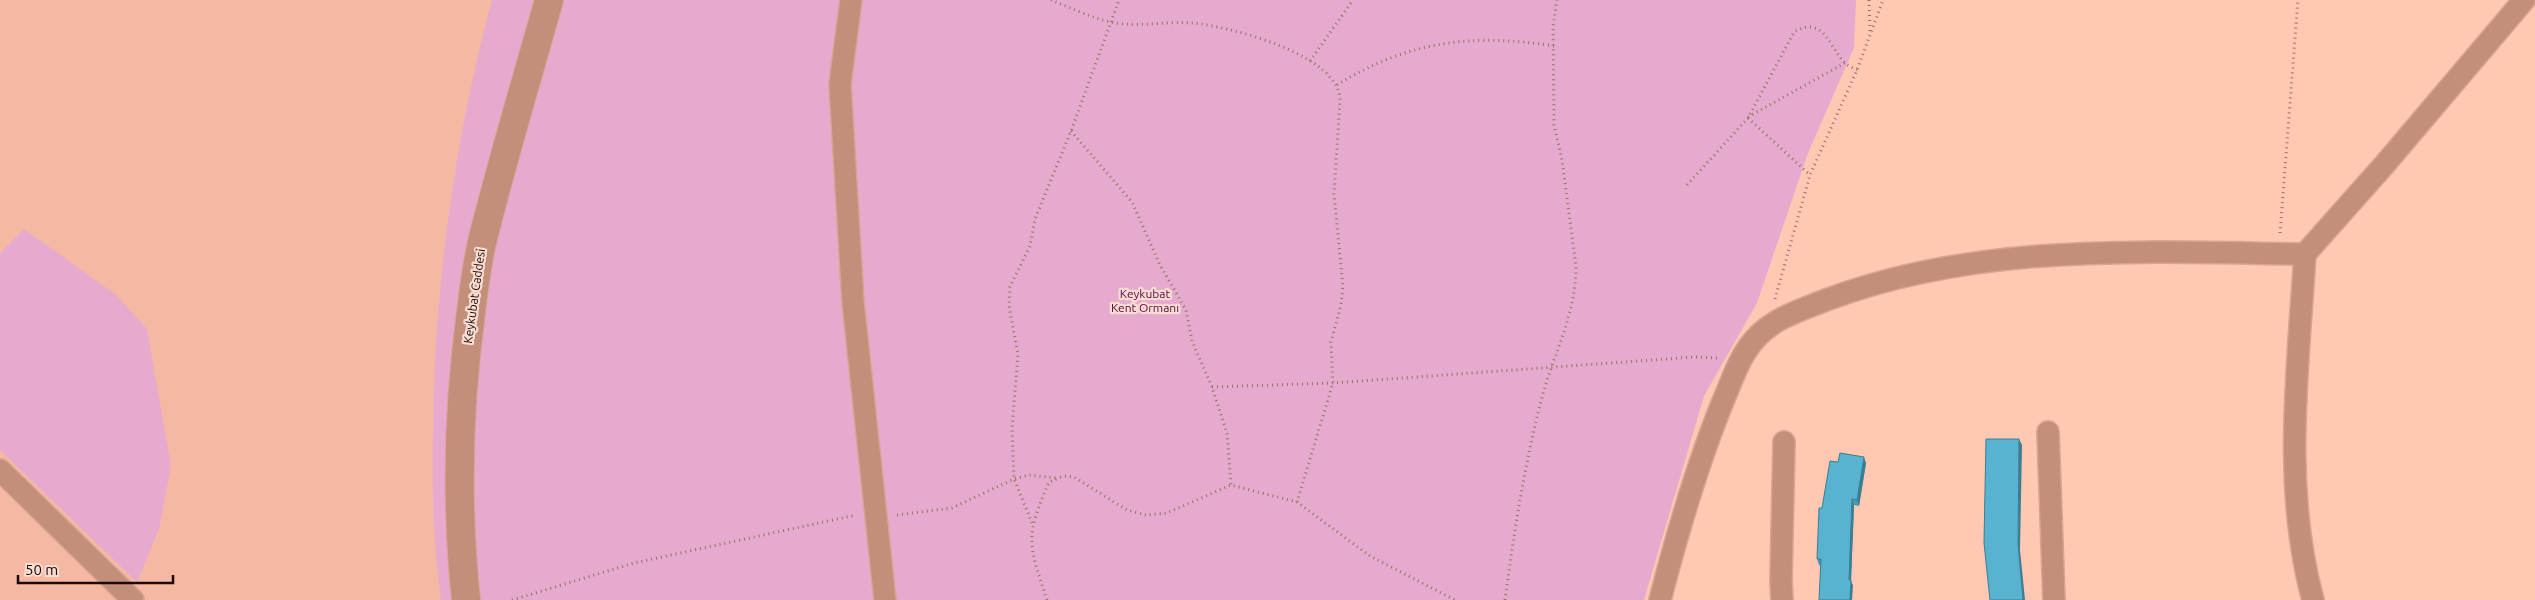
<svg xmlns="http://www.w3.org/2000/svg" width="2535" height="600" viewBox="0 0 2535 600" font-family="Ubuntu,sans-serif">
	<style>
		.built { fill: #f5b8a2 }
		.green { fill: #e7aacf }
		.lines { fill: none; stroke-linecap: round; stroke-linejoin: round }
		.minor-casing { stroke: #d7a593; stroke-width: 24 }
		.tertiary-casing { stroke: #d7a593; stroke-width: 30 }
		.path { stroke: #997162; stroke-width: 3; stroke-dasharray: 1 4; stroke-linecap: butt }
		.minor { stroke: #c38e7a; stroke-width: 21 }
		.tertiary { stroke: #c38e7a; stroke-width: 28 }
		.wall { fill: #4b9ab3 }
		.shaded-wall { fill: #3d7d92 }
		.building { fill: #57b3d0; stroke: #3d7d92 }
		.labels { text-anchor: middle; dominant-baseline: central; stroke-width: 4.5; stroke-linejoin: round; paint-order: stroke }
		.park-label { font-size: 12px; fill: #560542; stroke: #f9dcd2 }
		.street-label { font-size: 12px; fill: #1f0802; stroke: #f9dcd2 }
	</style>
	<rect width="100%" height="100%" fill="#ffc8b3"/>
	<path class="built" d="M0 0H518L452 600H0Z"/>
	<path class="green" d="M492 0H1856L1854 48 1808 153 1757 303 1704 396 1644 600H441C433 546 432 489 433 434 434 287 454 142 492 0Z
		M24 229 115 294 147 329 171 466 159 529 137 582 0 450V253Z"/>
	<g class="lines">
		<g class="minor-casing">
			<path id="minor" d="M851 0 840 84 853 302 885 600
				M2305 254C2298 369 2282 487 2313 600
				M2048 432 2054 600
				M0 470 133 600
				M1660 600C1678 530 1698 461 1726 394 1734 375 1741 354 1756 338 1774 318 1801 310 1826 300 1980 242 2144 252 2305 254L2385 164 2524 0
				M1782 600 1781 581 1784 442"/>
		</g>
		<g class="tertiary-casing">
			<path id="tertiary" d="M466 600C456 505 458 408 471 312 474 288 477 262 483 238 503 158 527 79 549 0"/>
		</g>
		<path class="path" d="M1051 0C1074 9 1099 22 1124 24 1146 26 1169 21 1192 23 1229 26 1340 55 1340 100L1334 194 1343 286 1341 305 1331 342 1333 383 1297 502
			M1869 0 1870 32
			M1310 61 1353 0
			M1337 85C1407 41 1473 33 1554 46
			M1748 117 1845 63
			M1748 118 1810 175
			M1071 131 1132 202 1160 265 1186 310 1192 341 1212 387 1227 433 1231 485
			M1687 185 1748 118 1794 32C1825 14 1830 50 1846 64 1849 66 1853 68 1857 70
			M2280 233 2298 0
			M1775 299 1810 175 1857 70 1883 0
			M1212 387 1333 383 1694 357 1718 358
			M897 515 952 508 1014 479 1029 475 1056 478
			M1032 523 1014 479 1012 429 1018 354 1009 306 1010 287 1030 246 1035 219 1071 131 1119 0
			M512 600 634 563 856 515
			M1047 600C1028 543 1025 538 1049 482L1064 476 1074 477 1127 510 1146 515 1167 513 1231 485 1297 502 1370 556 1455 600
			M1505 600C1514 533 1524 467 1541 401 1553 354 1576 316 1576 266L1562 160 1554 125 1553 27 1557 0"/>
		<use href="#minor" class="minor"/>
		<use href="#tertiary" class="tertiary"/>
	</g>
	<path class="wall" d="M1838 462 1866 463 1859 506 1854 505 1851 581 1853 586 1819 565 1817 559 1822 508Z"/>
	<path class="shaded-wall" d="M2019 439 2022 445 2020 550 2025 600H2023L2018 544Z
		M1864 457 1866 463 1859 506 1857 500Z
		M1852 499 1854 505 1851 581 1853 586 1852 600H1850L1849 580Z"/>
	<path class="building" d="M1986 439H2019L2018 544 2023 600H1990L1984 543Z
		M1840 453 1864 457 1857 500 1852 499 1849 580H1851L1850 600H1819L1821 559H1817L1819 508H1822L1830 461 1838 462Z"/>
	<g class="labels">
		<g class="park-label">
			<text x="1145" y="293">Keykubat<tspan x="1145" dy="14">Kent Ormanı</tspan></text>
		</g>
		<g class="street-label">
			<text transform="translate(474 296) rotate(-82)">Keykubat Caddesi</text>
		</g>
	</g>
	<path d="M18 575v8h155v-8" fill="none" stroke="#1f0802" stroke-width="2.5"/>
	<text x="25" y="575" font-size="15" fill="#1f0802" stroke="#f9dcd2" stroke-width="4" paint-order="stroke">50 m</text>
</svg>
